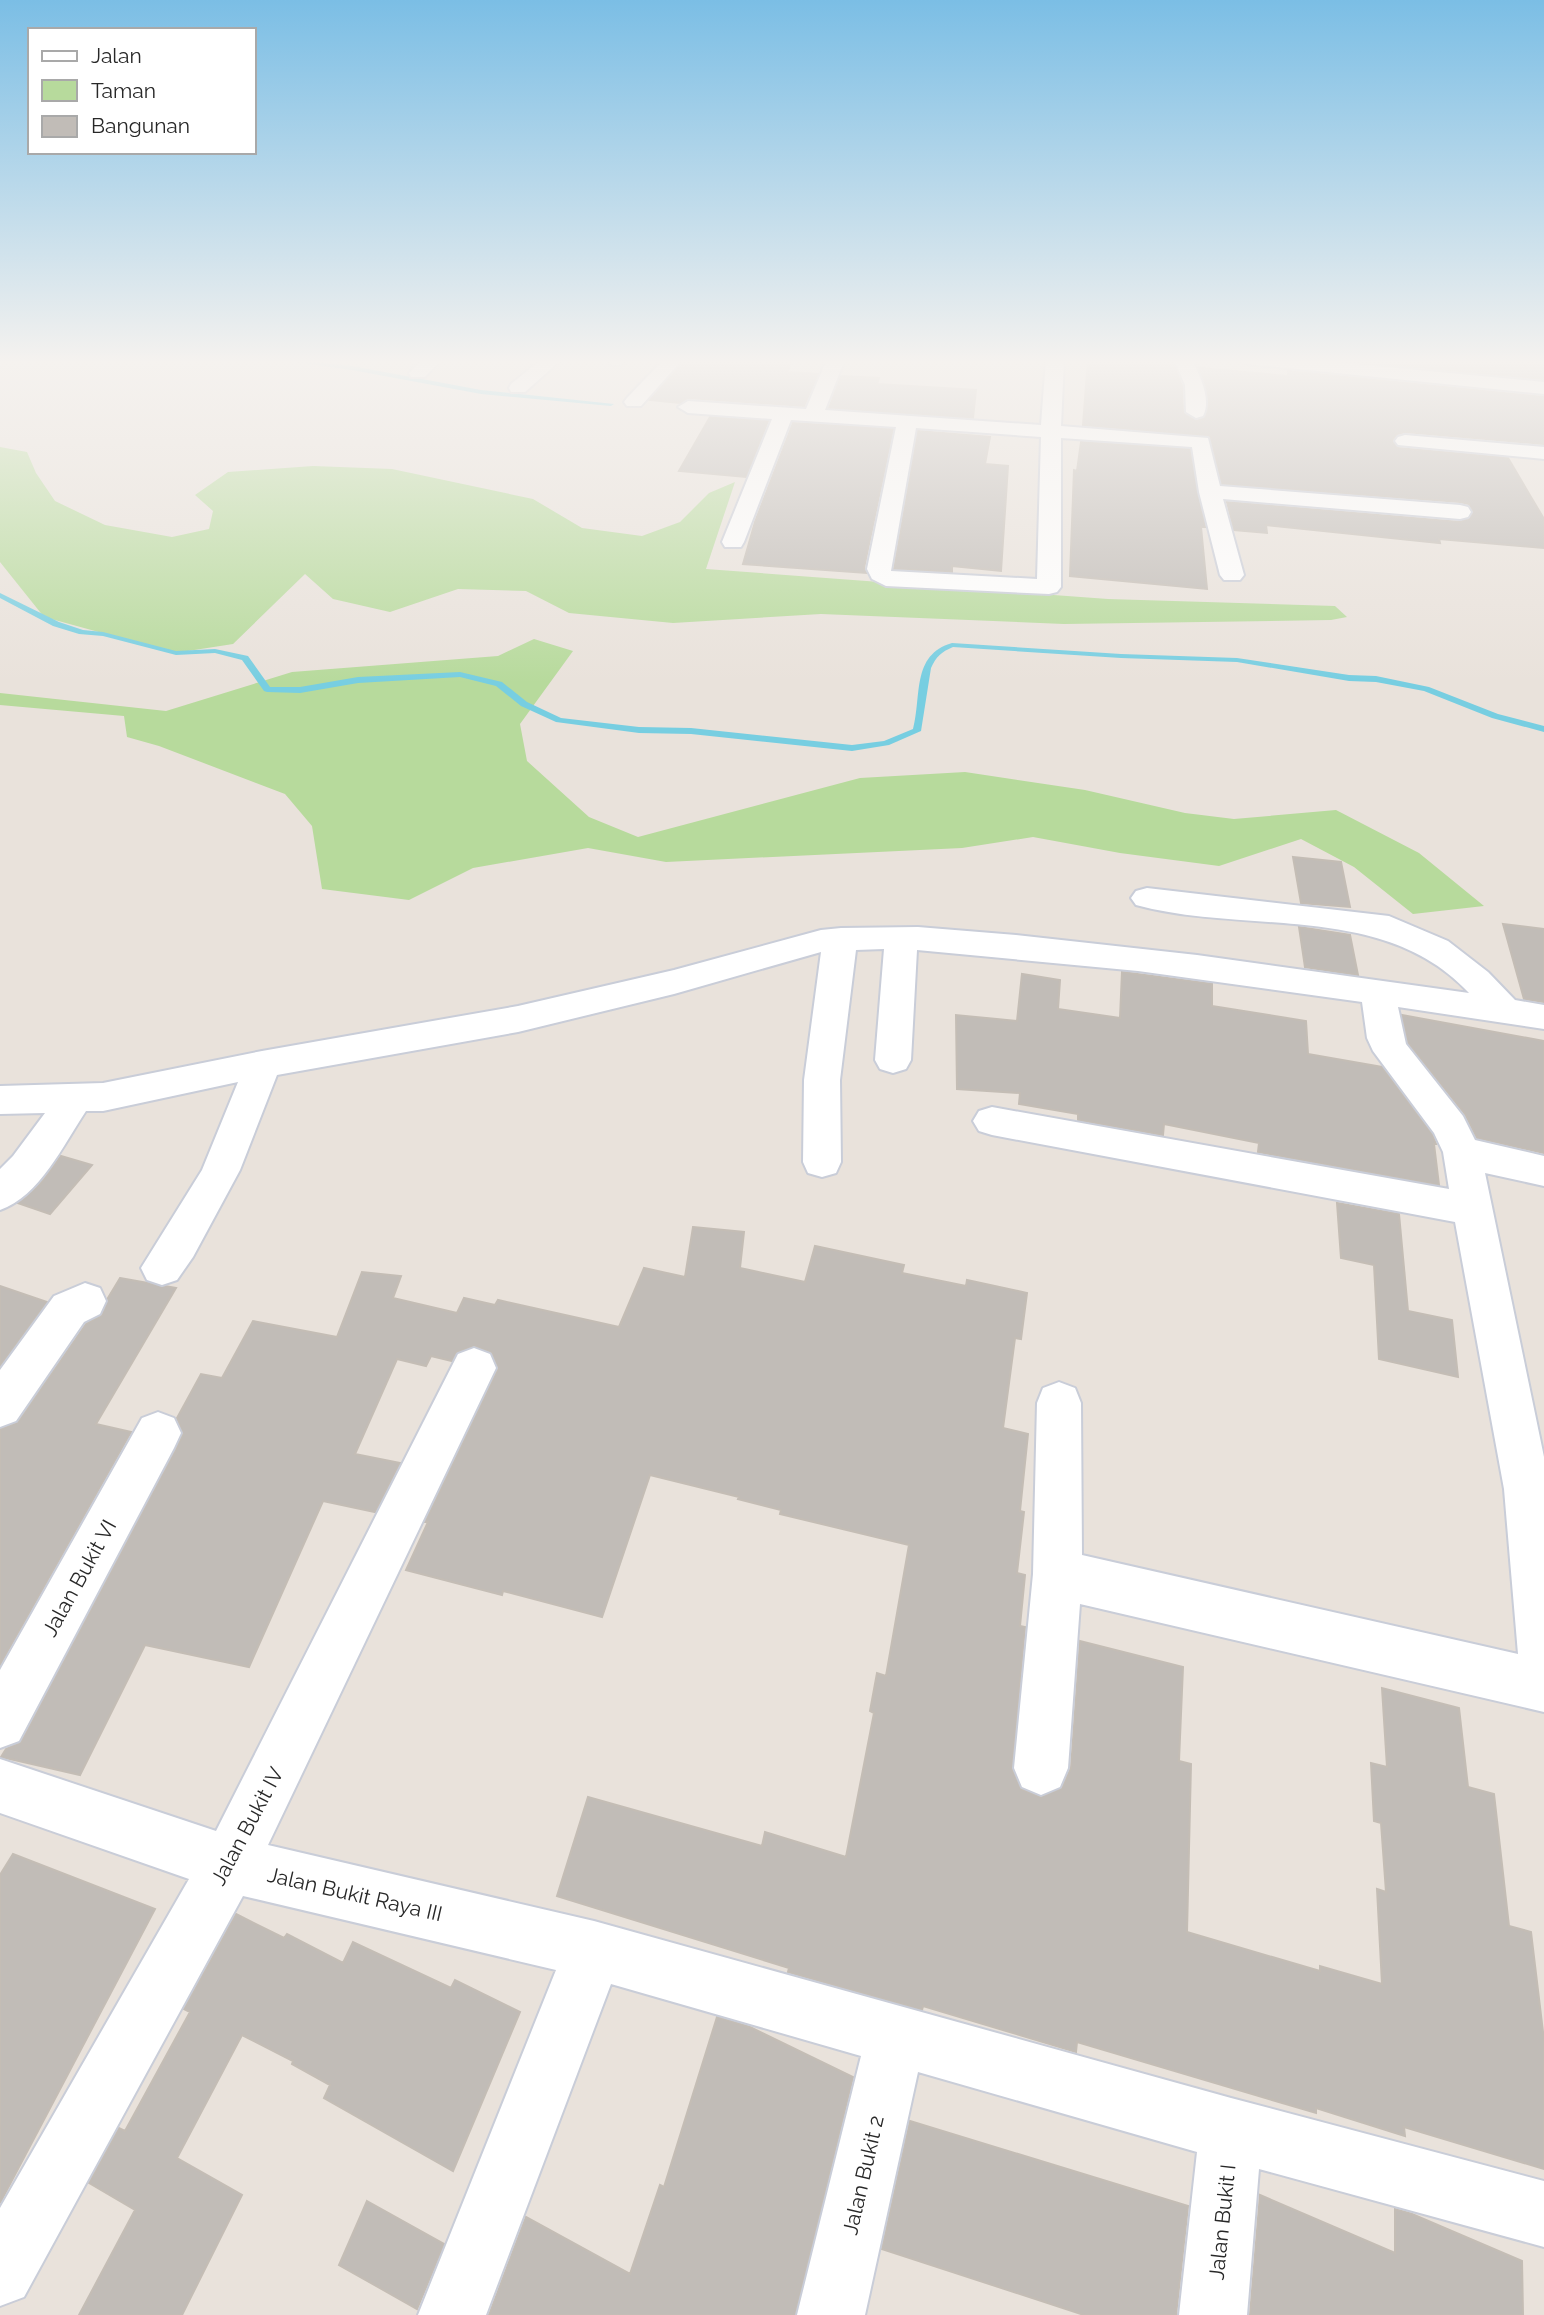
<svg xmlns="http://www.w3.org/2000/svg" width="1544" height="2315" viewBox="0 0 1544 2315" font-family="Raleway,sans-serif">
	<style>
		.green { fill: #b7da9c }
		.lines { fill: none; stroke-linecap: round; stroke-linejoin: round }
		.stream { fill: #77cee1; fill-rule: evenodd }
		.building { fill: #c1bcb7; stroke: #c4bdb5; stroke-width: 2 }
		.minor-casing { stroke: #c9cdd8; stroke-width: 4 }
		.minor { fill: #fff; fill-rule: evenodd }
		.labels { text-anchor: middle; dominant-baseline: central; stroke-width: 5; stroke-linejoin: round; paint-order: stroke }
		.near-street-label { font-size: 21px; fill: #282828; stroke: #fff }
	</style>
	<rect width="100%" height="100%" fill="#e9e2db"/>
	<path class="green" d="M0 447 27 452 36 473 55 501 105 525 172 537 209 529 213 511 195 495 228 472 313 466 392 469 533 499 582 528 642 536 680 522 709 493 735 482 706 569 1108 599 1335 606 1347 617 1331 620 1064 624 821 614 673 623 569 613 526 591 458 589 390 612 333 599 305 574 233 644 175 653 44 617 0 562Z
		M534 639 573 651 520 724 527 761 589 817 638 837 860 778 965 772 1085 790 1185 813 1234 819 1336 810 1419 853 1484 906 1413 914 1354 867 1301 839 1219 866 1120 853 1033 837 962 848 666 862 588 848 473 868 409 900 322 889 312 826 285 794 159 746 127 737 124 716 0 705V693L166 711 292 672 498 656Z"/>
	<g class="lines">
		<path class="stream" d="M274 359H290L352 366 481 390 614 404 611 406 481 394 352 370Z
			M0 593 59 622 83 630 103 632 176 651 215 649 248 656 270 687H300L358 677 460 672 502 682 527 702 561 718 639 727 691 728 852 745 884 741 913 729C922 696 911 655 952 643L1121 654 1237 658 1349 675 1376 676 1429 687 1498 714 1544 726V732L1492 718 1424 691 1376 682 1349 681 1237 662 1121 658 953 647C941 652 936 657 931 668L921 731 889 745 852 751 691 734 639 733 556 722 521 706 496 686 460 677 358 683 300 693 267 692 264 691 242 660 215 653 176 655 103 636 79 634 53 626 0 598Z"/>
	</g>
	<path class="building" d="M686 359H783L781 363 791 364 787 372 818 374 804 406 688 398 680 403 650 400Z
		M1088 359 1173 363 1182 386 1183 412 1197 421 1205 417 1209 402 1199 368 1288 376V371L1544 397V444L1405 432 1397 434 1392 441 1398 448 1508 458 1544 519V548L1439 539 1440 543 1266 525 1267 533 1234 530 1227 502 1460 522 1470 518 1473 511 1469 504 1460 502 1222 484 1210 436 1083 425Z
		M1327 359H1544V379Z
		M841 376 879 378 877 384 976 390 973 418 829 408Z
		M710 417 768 421 746 477 679 471Z
		M793 423 893 429 864 568 866 573 743 564 755 522Z
		M918 431 990 437 985 464 1008 466 1001 571 952 566V572L894 569Z
		M1081 442 1190 449 1205 527H1201L1207 589 1070 576 1074 470 1077 471Z
		M1293 857 1341 862 1350 907 1301 903Z
		M1503 924 1544 929V1002L1524 999Z
		M1299 927 1350 935 1358 975 1305 967Z
		M1122 972 1212 984V1006L1306 1021 1308 1054 1382 1067 1432 1134 1436 1144H1434L1439 1185 1258 1152 1259 1143 1164 1124 1163 1135 1078 1120V1114L1019 1104 1020 1093 957 1089 956 1015 1017 1021 1022 974 1060 980 1058 1009 1120 1018Z
		M1402 1015 1544 1041V1153L1477 1138 1465 1114 1408 1043Z
		M61 1156 92 1165 50 1214 18 1203 40 1184Z
		M1337 1203 1399 1214 1408 1311 1452 1320 1458 1377 1379 1359 1374 1265 1341 1258Z
		M693 1227 744 1232 740 1268 805 1282 815 1246 904 1265 902 1273 966 1286 967 1280 1027 1293 1021 1339 1015 1338 1003 1428 1028 1434 1020 1511 1024 1512 1017 1573 1025 1575 1020 1626 1025 1627 1012 1769 1021 1789 1040 1797 1062 1788 1071 1768 1080 1641 1183 1667 1179 1761 1191 1764 1187 1932 1320 1971V1966L1382 1984 1377 1889 1386 1892 1381 1823 1374 1821 1371 1763 1387 1767 1382 1688 1459 1708 1468 1787 1494 1794 1509 1926 1531 1932 1544 2040V2169L1404 2127 1405 2136 1316 2108V2113L1077 2042 1076 2052 923 2006 922 2010 788 1972 789 1968 557 1896 588 1797 762 1846 765 1832 846 1857 874 1713 870 1711 877 1673 886 1676 909 1545 780 1514 781 1510 738 1499 739 1497 650 1475 602 1617 503 1591 502 1595 406 1570 428 1522H425L498 1369 492 1353 475 1346 457 1352 452 1361 431 1356 426 1366 397 1359 355 1454 400 1463 375 1512 323 1501 249 1667 145 1645 80 1775 1 1757 6 1749 21 1742 176 1449 183 1434 177 1418 201 1374 222 1378 253 1321 337 1337 362 1272 401 1276 393 1298 457 1313 464 1298 495 1305 498 1300 619 1327 644 1268 685 1277Z
		M120 1278 176 1288 96 1424 131 1432 0 1665V1429L18 1422 86 1324 102 1315 108 1298Z
		M0 1286 47 1302 0 1366Z
		M13 1854 155 1909 0 2203V1875Z
		M236 1914 284 1938 287 1934 343 1963 353 1942 451 1988 455 1980 520 2012 453 2171 324 2098 330 2085 292 2064 293 2061 242 2035 177 2158 242 2195 182 2315H79L135 2210 89 2183 119 2128 125 2131 190 2012 184 2009Z
		M717 2017 750 2027 853 2077 795 2315H489L526 2217 630 2274 660 2185 664 2187Z
		M910 2121 1188 2206 1176 2315H1084L882 2249Z
		M1260 2195 1395 2253V2209L1412 2214 1522 2261 1523 2315H1250Z
		M367 2201 444 2244 417 2309 339 2265Z"/>
	<g class="lines">
		<g class="minor-casing">
			<path id="minor" d="M423 359H442L425 377H411L409 373Z
				M542 359H562L525 392H511L509 388 511 384Z
				M608 359H626C622 366 617 366 610 364Z
				M664 359H683L641 406H627L624 402 627 398Z
				M827 359H845L825 410 1041 425 1046 359H1064L1061 426 1208 438 1220 486 1460 505 1468 507 1471 512 1468 517 1460 519 1223 499 1244 575 1240 580H1224L1220 575 1199 492 1192 447 1061 438V587L1057 592 1049 594 886 586 872 579 867 569 896 427 791 420 744 542 741 547H725L722 542 772 419 688 413 678 407 688 401 806 409ZM916 428 1041 437 1037 579 891 571Z
				M1174 359H1192C1199 375 1212 399 1203 416L1196 418 1186 412 1185 385Z
				M1238 359H1301L1544 382V394L1247 364Z
				M1405 435 1544 447V459L1398 445 1395 441 1398 437Z
				M1147 888 1389 916 1448 941 1488 972 1515 1000 1544 1005V1029L1398 1007 1406 1044 1463 1116 1475 1140 1544 1156V1186L1485 1173 1544 1457V1712L1080 1604 1068 1768 1060 1787 1041 1795 1022 1787 1014 1768 1033 1574 1037 1403 1043 1388 1059 1382 1075 1388 1081 1403 1082 1555 1518 1654 1504 1489 1455 1222 992 1135 979 1131 973 1121 979 1111 992 1107 1449 1189 1443 1152 1434 1133 1373 1051 1367 1038 1362 1002 1138 971 917 950 911 1060 906 1069 893 1073 880 1069 875 1060 884 949 856 950 840 1080 841 1162 836 1173 822 1177 808 1173 803 1162 804 1080 821 952 674 994 518 1032 277 1075 240 1170 193 1257 177 1280 162 1285 147 1280 141 1268 202 1170 238 1082 103 1111H86C64 1144 39 1197 0 1210V1169L13 1156 45 1113 0 1114V1086L103 1083 262 1051 518 1006 674 970 821 930 841 928 918 927 1016 935 1197 955 1469 993C1384 901 1245 935 1136 905L1131 898 1136 891Z
				M85 1283 100 1288 106 1301 100 1314 84 1322 16 1421 0 1427V1370L54 1296Z
				M474 1348 490 1354 496 1368 268 1845 594 1921 1231 2098 1544 2181V2247L1259 2169 1247 2315H1179L1197 2152 918 2072 865 2315H797L861 2056 611 1984 486 2315H418L556 1970 243 1896 24 2297 0 2306V2208L189 1879 0 1813V1759L216 1831 458 1354Z
				M158 1412 174 1418 181 1433 174 1448 19 1741 0 1748V1670L142 1418Z"/>
		</g>
		<use href="#minor" class="minor"/>
	</g>
	<linearGradient id="sky" x2="0" y2="1"><stop stop-color="#7bbee5"/><stop offset="0.53" stop-color="#f5f2ef"/><stop offset="1" stop-color="#f5f2ef" stop-opacity="0"/></linearGradient>
	<rect width="1544" height="683" fill="url(#sky)"/>
	<g class="labels">
		<g class="near-street-label">
			<text transform="translate(79 1578) rotate(-61)">Jalan Bukit VI</text>
			<text transform="translate(247 1826) rotate(-62)">Jalan Bukit IV</text>
			<text transform="translate(355 1894) rotate(13)">Jalan Bukit Raya III</text>
			<text transform="translate(863 2175) rotate(-77)">Jalan Bukit 2</text>
			<text transform="translate(1222 2222) rotate(-84)">Jalan Bukit I</text>
		</g>
	</g>
	<rect x="28" y="28" width="228" height="126" fill="#ffffff" stroke="#a9a9a9" stroke-width="2"/>
	<rect x="42" y="51" width="35" height="10" fill="#ffffff" stroke="#a9a9a9" stroke-width="2"/>
	<text x="91" y="63" font-size="21" fill="#282828">Jalan</text>
	<rect x="42" y="80" width="35" height="21" fill="#b7da9c" stroke="#a9a9a9" stroke-width="2"/>
	<text x="91" y="98" font-size="21" fill="#282828">Taman</text>
	<rect x="42" y="116" width="35" height="21" fill="#c1bcb7" stroke="#a9a9a9" stroke-width="2"/>
	<text x="91" y="133" font-size="21" fill="#282828">Bangunan</text>
</svg>
